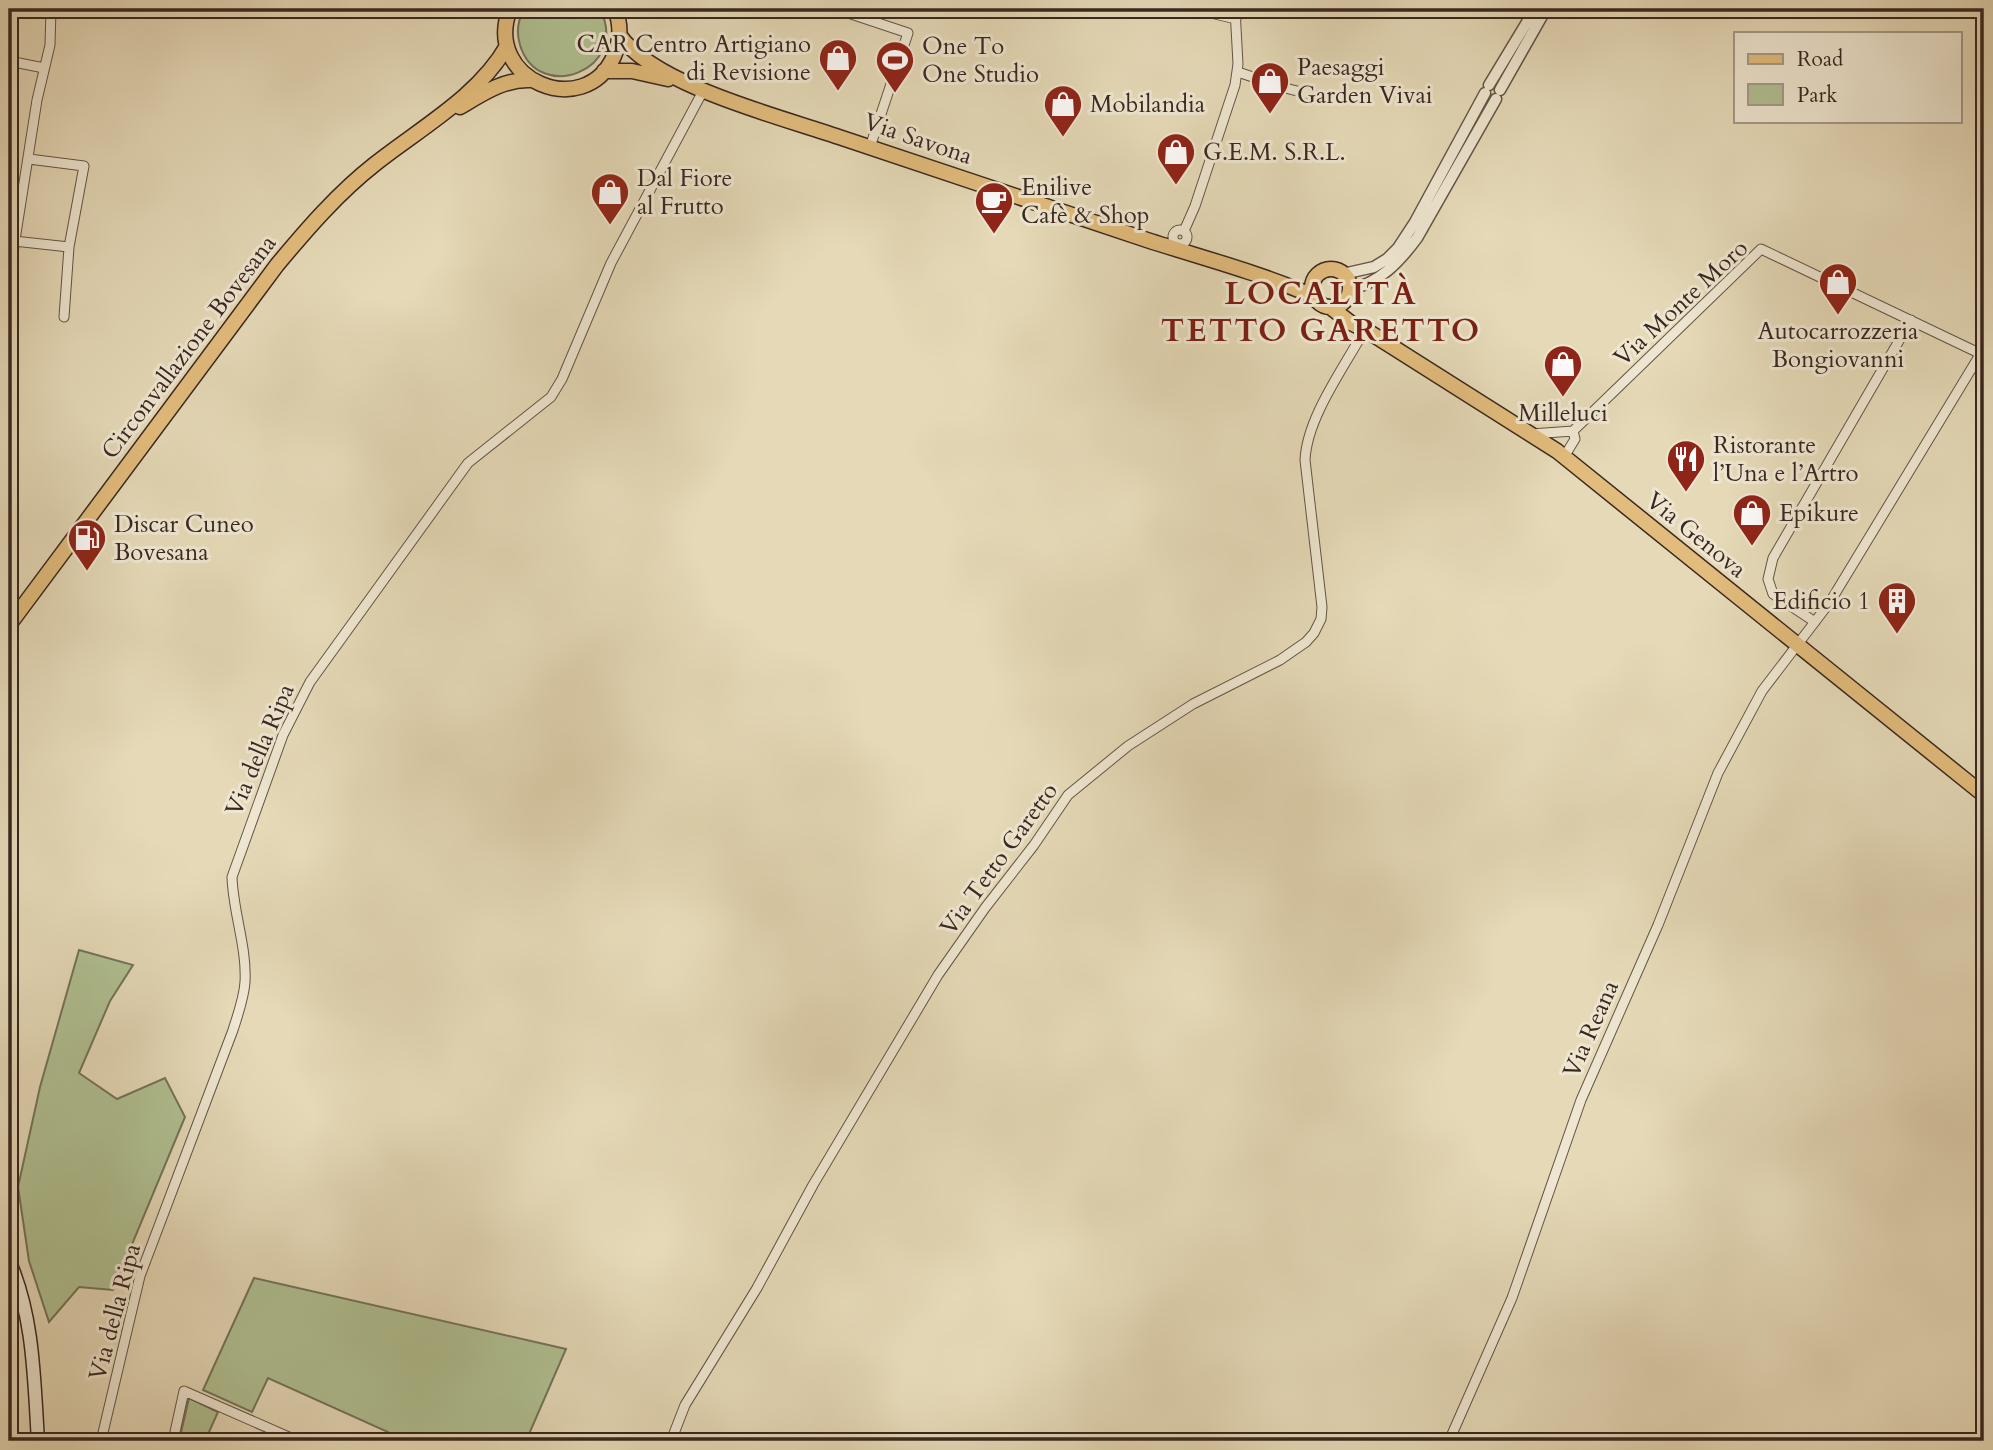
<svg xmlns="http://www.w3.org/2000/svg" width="1993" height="1450" viewBox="0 0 1993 1450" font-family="Cardo,serif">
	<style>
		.green { fill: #b0c092; stroke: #74745a; stroke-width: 2 }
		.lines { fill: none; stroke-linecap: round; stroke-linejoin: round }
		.minor-casing { stroke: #645446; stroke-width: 11 }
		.tertiary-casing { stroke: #645446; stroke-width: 13 }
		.secondary-casing { stroke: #392721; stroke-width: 15 }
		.primary-casing { stroke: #392721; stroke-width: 17 }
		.minor { stroke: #eee6d0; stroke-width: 9 }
		.tertiary { stroke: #eee6d0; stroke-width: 10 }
		.secondary { stroke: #eee6d0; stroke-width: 12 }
		.primary { stroke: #e2bc7c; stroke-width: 14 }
		.labels { text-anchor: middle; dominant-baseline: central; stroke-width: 6; stroke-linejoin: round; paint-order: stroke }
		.poi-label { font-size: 24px; fill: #392721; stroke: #eee6d0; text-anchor: start }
		.street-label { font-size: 24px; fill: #392721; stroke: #eee6d0 }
		.district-label { font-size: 32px; font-weight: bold; letter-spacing: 2px; fill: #7a1f14; stroke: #eee6d0 }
	</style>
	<rect width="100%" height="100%" fill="#e5d9b7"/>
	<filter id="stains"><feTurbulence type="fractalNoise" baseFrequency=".00286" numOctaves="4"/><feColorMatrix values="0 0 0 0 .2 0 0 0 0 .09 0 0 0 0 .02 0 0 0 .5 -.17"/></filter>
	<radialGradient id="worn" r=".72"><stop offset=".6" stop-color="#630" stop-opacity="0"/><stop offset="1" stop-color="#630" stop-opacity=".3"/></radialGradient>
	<path class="green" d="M524 9H600C631 70 538 105 520 45 516 32 518 20 524 9Z
		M79 950 133 965 110 1001 79 1073 117 1099 165 1078 185 1117 113 1290 79 1287 49 1322 29 1261 18 1187 40 1087Z
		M254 1278 566 1349 526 1441H385L388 1432 268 1378 252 1412 203 1390Z
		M189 1398 218 1412 205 1441H179Z"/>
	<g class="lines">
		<g class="minor-casing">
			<path id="minor" d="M836 9 908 33 870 147
				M1194 9 1236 19
				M9 61 44 68
				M1238 72 1285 88 1326 98
				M29 159 84 166 69 247 64 317
				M1173 237a7 7 0 1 1 14 0a7 7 0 1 1-14 0Z
				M1184 231 1195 206 1235 85 1238 64 1235 9
				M14 241 69 247
				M9 278 37 100 50 45 51 9
				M1531 434 1573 431 1761 249 1981 354
				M1564 457 1575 439 1573 431
				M1815 622 1773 594 1768 579 1773 558 1911 320
				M101 1441 140 1276 233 1030C238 1014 244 998 245 982 247 947 233 912 232 877L283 735 310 682 468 463 551 397 562 379 611 263 703 91
				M173 1441 184 1391 298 1441
				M671 1441 685 1405 757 1288 813 1185 938 975 985 908 1034 845 1068 795 1128 746 1193 704 1280 660 1306 642 1314 633 1321 619 1322 607 1305 460C1307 417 1344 368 1365 329
				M1449 1441 1512 1298 1581 1100 1658 925 1718 773 1762 691 1830 602 1984 348"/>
		</g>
		<g class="tertiary-casing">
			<path id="tertiary" d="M1489 85 1535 9
				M1500 90 1546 9
				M1343 274 1374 267 1387 259 1398 248 1415 222 1485 93
				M1350 289C1379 284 1400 261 1417 238L1496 99"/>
		</g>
		<g class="secondary-casing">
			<path id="secondary" d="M9 1260C34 1317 34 1380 38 1441"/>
		</g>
		<g class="primary-casing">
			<path id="primary" d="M510 9C482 80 585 122 614 56 621 40 621 24 615 9
				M620 36C656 86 781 117 839 137 942 171 1044 206 1147 240 1203 258 1260 273 1313 296
				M604 71H632L668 79
				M460 107C482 94 504 79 530 80
				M1312 288a19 19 0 1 1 38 0a19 19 0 1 1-38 0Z
				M1330 307 1351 323 1369 332 1557 451 1984 795
				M9 625 277 265C307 229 338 193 375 164 419 129 479 96 507 46"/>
		</g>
		<use href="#minor" class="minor"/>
		<use href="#tertiary" class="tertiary"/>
		<use href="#secondary" class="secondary"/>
		<use href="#primary" class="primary"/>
	</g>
	<defs>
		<g id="shop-pin" transform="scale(2.0125)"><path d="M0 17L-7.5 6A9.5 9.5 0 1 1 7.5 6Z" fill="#8f2418" stroke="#eee6d0"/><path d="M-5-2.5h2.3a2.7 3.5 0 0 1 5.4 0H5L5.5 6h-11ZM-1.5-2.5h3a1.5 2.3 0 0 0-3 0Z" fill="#fff"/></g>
		<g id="stadium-pin" transform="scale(2.0125)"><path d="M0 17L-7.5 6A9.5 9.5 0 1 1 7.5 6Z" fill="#8f2418" stroke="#eee6d0"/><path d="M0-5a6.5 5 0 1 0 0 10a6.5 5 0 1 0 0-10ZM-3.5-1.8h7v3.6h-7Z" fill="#fff"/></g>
		<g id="cafe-pin" transform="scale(2.0125)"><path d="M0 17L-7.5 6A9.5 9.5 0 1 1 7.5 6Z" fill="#8f2418" stroke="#eee6d0"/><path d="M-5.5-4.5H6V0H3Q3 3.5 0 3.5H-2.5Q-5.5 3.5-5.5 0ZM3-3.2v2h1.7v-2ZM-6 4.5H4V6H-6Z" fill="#fff"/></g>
		<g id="restaurant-pin" transform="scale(2.0125)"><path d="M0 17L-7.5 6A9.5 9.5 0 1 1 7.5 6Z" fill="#8f2418" stroke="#eee6d0"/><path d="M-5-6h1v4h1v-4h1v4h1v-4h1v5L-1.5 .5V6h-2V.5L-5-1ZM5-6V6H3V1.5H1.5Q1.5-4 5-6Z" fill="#fff"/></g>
		<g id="fuel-pin" transform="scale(2.0125)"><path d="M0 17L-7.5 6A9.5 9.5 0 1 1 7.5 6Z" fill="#8f2418" stroke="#eee6d0"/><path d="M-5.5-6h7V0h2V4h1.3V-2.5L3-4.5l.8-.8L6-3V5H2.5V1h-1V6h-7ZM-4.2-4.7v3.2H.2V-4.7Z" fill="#fff"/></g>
		<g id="building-pin" transform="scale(2.0125)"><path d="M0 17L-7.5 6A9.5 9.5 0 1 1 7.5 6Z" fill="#8f2418" stroke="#eee6d0"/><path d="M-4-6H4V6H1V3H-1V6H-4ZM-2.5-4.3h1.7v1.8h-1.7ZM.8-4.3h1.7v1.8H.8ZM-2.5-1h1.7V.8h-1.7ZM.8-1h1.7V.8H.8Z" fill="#fff"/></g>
	</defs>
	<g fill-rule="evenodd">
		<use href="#shop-pin" x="838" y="58"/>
		<use href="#stadium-pin" x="895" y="60"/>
		<use href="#shop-pin" x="1270" y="81"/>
		<use href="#shop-pin" x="1063" y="104"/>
		<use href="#shop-pin" x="1176" y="152"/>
		<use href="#shop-pin" x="610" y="192"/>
		<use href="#cafe-pin" x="994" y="201"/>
		<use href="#shop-pin" x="1838" y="282"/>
		<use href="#shop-pin" x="1563" y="364"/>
		<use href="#restaurant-pin" x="1686" y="459"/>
		<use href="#shop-pin" x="1752" y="513"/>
		<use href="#fuel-pin" x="87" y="538"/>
		<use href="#building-pin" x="1897" y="601"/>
	</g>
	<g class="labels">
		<g class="poi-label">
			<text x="811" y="44" text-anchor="end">CAR Centro Artigiano<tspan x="811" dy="28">di Revisione</tspan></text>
			<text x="922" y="46">One To<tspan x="922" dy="28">One Studio</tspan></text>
			<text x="1297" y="67">Paesaggi<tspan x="1297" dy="28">Garden Vivai</tspan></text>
			<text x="1090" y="104">Mobilandia</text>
			<text x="1203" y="152">G.E.M. S.R.L.</text>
			<text x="637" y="178">Dal Fiore<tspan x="637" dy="28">al Frutto</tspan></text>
			<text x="1021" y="187">Enilive<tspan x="1021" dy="28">Cafè &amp; Shop</tspan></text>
			<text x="1838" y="331" text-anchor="middle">Autocarrozzeria<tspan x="1838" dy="28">Bongiovanni</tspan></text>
			<text x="1563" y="413" text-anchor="middle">Milleluci</text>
			<text x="1713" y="445">Ristorante<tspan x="1713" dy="28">l’Una e l’Artro</tspan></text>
			<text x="1779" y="513">Epikure</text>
			<text x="114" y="524">Discar Cuneo<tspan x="114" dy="28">Bovesana</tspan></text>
			<text x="1870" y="601" text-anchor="end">Edificio 1</text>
		</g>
		<g class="street-label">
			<text transform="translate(918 139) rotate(19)">Via Savona</text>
			<text transform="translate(1681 303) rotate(-43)">Via Monte Moro</text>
			<text transform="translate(189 347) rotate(-53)">Circonvallazione Bovesana</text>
			<text transform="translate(1696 535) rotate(39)">Via Genova</text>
			<text transform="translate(260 750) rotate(-67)">Via della Ripa</text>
			<text transform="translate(999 859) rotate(-54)">Via Tetto Garetto</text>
			<text transform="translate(1591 1029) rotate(-66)">Via Reana</text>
			<text transform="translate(115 1312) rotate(-75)">Via della Ripa</text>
		</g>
		<g class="district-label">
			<text x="1321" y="294">LOCALITÀ<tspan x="1321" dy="37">TETTO GARETTO</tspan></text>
		</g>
	</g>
	<rect width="1993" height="1450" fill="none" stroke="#e5d9b7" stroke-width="35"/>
	<rect x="10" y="10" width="1972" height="1429" fill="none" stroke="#392721" stroke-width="3.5"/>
	<rect x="18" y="18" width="1958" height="1415" fill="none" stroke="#392721" stroke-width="2"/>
	<rect x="1734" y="32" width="228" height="91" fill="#eee6d0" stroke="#a69a8a" stroke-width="2"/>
	<rect x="1748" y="54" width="35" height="10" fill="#e2bc7c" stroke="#a69a8a" stroke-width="2"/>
	<text x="1797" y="66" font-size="21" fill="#392721">Road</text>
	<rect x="1748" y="84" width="35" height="21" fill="#b0c092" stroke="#a69a8a" stroke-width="2"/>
	<text x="1797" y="102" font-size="21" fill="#392721">Park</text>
	<rect width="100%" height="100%" filter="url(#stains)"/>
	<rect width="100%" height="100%" fill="url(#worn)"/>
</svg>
